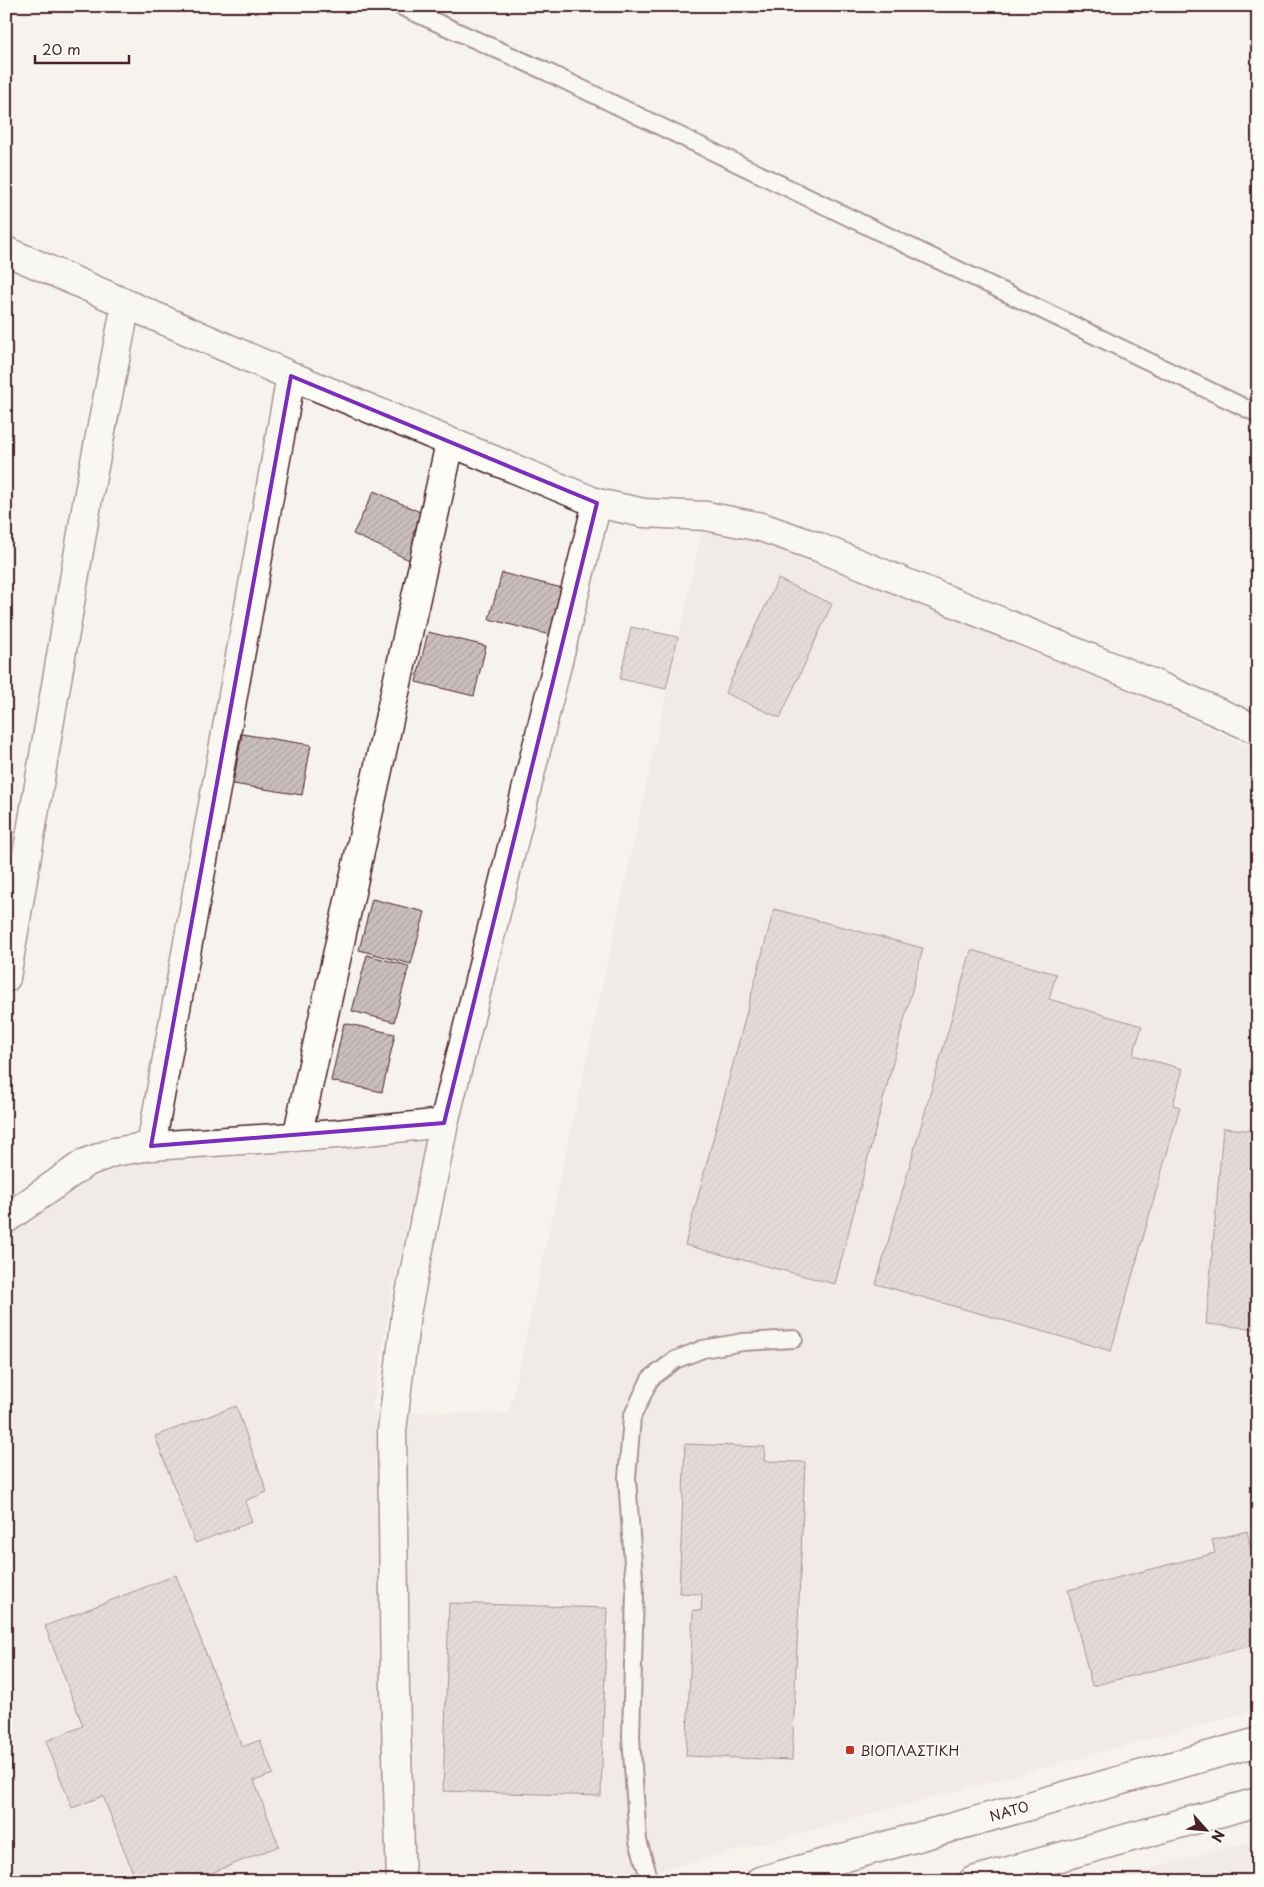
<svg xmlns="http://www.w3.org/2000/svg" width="1264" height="1887" viewBox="0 0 1264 1887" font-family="'Playpen Sans',sans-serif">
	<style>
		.built { fill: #e9e3e0 }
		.building { fill: url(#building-hatch); stroke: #4a1f2b }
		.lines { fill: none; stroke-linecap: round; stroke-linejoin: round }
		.service-casing { stroke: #4a1f2b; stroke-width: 20 }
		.minor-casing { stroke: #4a1f2b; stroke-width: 31 }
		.secondary-casing { stroke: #4a1f2b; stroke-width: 31 }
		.service { stroke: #fdfcf7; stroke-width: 16 }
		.minor { stroke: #fdfcf7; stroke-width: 28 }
		.secondary { stroke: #fdfcf7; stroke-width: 28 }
		.marked { fill: none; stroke: #7b2cbf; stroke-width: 4; stroke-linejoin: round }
		.poi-dot { fill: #c8321e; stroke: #fdfcf7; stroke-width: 2 }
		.labels { text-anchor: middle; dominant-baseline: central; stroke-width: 4; stroke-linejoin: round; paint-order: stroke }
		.poi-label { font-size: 14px; fill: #4a1f2b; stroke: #fdfcf7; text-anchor: start }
		.street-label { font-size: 14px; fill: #4a1f2b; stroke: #fdfcf7 }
	</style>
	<defs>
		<pattern id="building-hatch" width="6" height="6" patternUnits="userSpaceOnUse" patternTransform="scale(1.25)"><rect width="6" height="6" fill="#cbbfbe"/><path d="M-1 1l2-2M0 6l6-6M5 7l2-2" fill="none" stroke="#b0a4a3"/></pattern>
	</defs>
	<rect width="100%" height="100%" fill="#f6f3ef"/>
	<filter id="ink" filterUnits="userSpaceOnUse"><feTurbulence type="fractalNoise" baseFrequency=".02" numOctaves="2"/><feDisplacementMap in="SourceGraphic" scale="10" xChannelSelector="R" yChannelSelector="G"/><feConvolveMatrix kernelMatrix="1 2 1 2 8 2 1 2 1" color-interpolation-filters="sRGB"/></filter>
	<g filter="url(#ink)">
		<path class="built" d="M703 525 758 536 1080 666 1258 751V1710L623 1881H6V1235L76 1187 112 1170 149 1159 427 1132 393 1287 372 1411 509 1413Z
			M1258 1839V1881H1102Z"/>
		<path class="building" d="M374 491 422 513 413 534 427 541 416 563 353 534Z
			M502 573 562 588 550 635 489 619Z
			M778 579 832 604 780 718 725 693Z
			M631 627 678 637 666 689 620 679Z
			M428 632 486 646 474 696 416 682Z
			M242 734 311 745 302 795 233 784Z
			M372 899 425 912 411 964 359 950Z
			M774 909 923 948 835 1284 685 1245Z
			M971 950 1056 974 1049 999 1142 1026 1133 1055 1183 1069 1173 1105 1180 1107 1111 1351 876 1284Z
			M367 955 409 966 394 1022 352 1011Z
			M344 1023 395 1034 382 1092 331 1081Z
			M1223 1128 1258 1131V1329L1206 1324Z
			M236 1406 267 1492 245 1501 252 1522 195 1543 155 1436Z
			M685 1444 765 1447 764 1461 805 1462 792 1760 686 1756 693 1610 701 1611 702 1594 679 1593Z
			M1247 1531 1251 1548 1258 1546V1644L1092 1686 1068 1590 1215 1553 1212 1540Z
			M176 1575 242 1747 260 1740 273 1774 254 1781 279 1846 191 1881H136L103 1796 72 1808 46 1741 83 1726 45 1626Z
			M449 1603 607 1608 601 1796 443 1791Z"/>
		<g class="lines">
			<g class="service-casing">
				<path id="service" d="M400 6 545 71 1258 414
					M650 1881 638 1841 631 1737 635 1592 627 1478 632 1417 650 1379 675 1360 703 1349 743 1342 794 1339"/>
			</g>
			<g class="minor-casing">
				<path id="minor" d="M6 251 291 376 597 503 644 513 706 516 761 527 818 547 1154 684 1258 730
					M6 978 89 492 126 304
					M297 1137 450 443
					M151 1146 291 376
					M6 1219 85 1163 114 1152 151 1146 337 1134 444 1123
					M401 1881 395 1692 392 1431 406 1314 444 1123 597 503"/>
			</g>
			<g class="secondary-casing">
				<path id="secondary" d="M760 1881 1258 1742
					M973 1881 1258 1802"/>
			</g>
			<use href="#service" class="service"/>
			<use href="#minor" class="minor"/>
			<use href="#secondary" class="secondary"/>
		</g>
	</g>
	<path d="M0 0H1264V1887H0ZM291 376 597 503 444 1123 151 1146Z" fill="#f6f3ef" fill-opacity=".55" fill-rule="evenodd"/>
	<path class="marked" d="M291 376 597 503 444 1123 151 1146Z"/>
	<rect class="poi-dot" x="845" y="1745" width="10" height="10" rx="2.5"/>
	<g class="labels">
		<g class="poi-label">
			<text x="860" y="1750">ΒΙΟΠΛΑΣΤΙΚΗ</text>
		</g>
		<g class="street-label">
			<text transform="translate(1009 1811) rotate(-16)">ΝΑΤΟ</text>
		</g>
	</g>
	<rect width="1264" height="1887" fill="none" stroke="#fdfcf7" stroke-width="25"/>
	<rect x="12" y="12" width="1239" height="1862" fill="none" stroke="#4a1f2b" stroke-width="2" filter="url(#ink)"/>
	<g transform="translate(1206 1830) rotate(117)" stroke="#fdfcf7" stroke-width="4" paint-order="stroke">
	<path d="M0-4L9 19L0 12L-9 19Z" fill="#4a1f2b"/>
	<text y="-8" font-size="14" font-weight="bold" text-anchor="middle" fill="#4a1f2b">N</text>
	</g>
	<path d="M35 55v8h94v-8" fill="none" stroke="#4a1f2b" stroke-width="2.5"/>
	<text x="42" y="55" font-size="15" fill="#4a1f2b" stroke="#fdfcf7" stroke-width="4" paint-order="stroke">20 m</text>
</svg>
